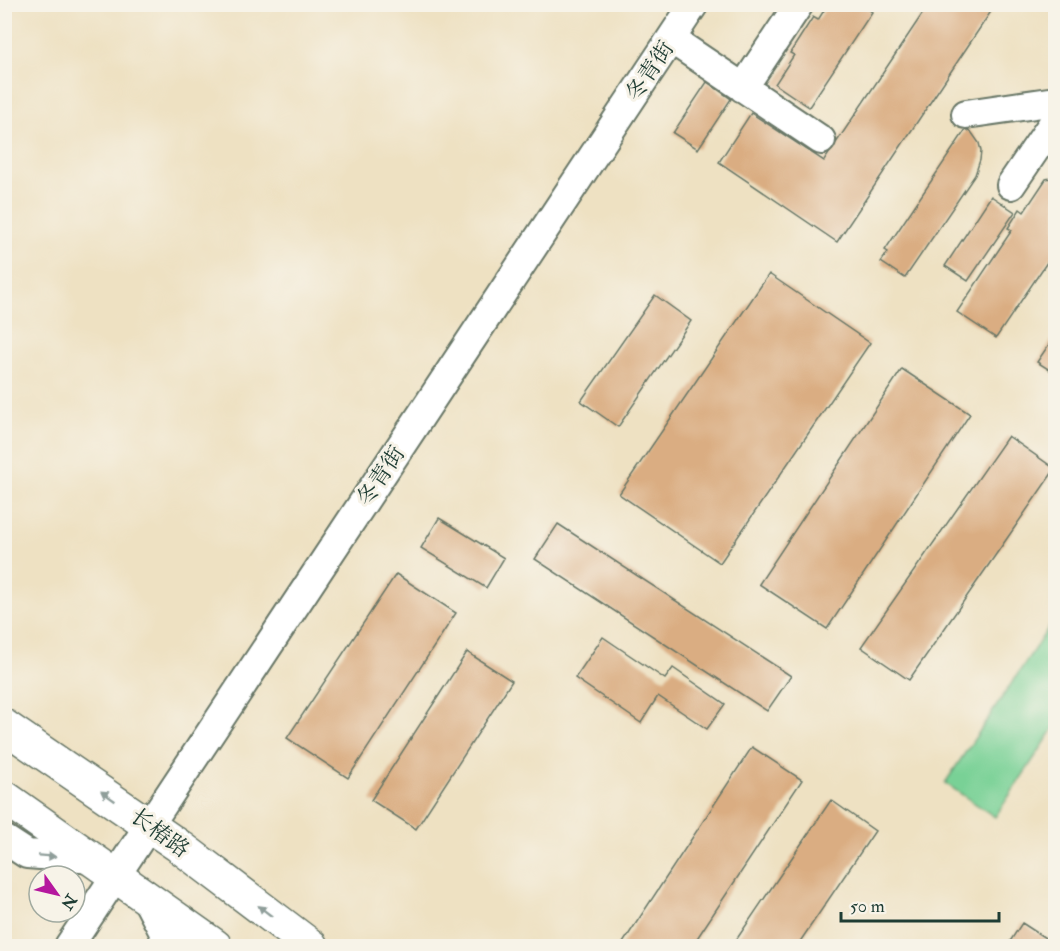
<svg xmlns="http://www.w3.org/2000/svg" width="1060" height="951" viewBox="0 0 1060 951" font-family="'IM FELL Double Pica','Noto Serif SC',serif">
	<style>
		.green { fill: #79d196; stroke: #4c8765; stroke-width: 1.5 }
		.building { fill: #daad82 }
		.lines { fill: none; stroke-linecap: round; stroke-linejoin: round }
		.minor-casing { stroke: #677666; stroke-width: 32 }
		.major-casing { stroke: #677666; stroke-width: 36 }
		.minor { stroke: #fff; stroke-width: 28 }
		.major { stroke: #fff; stroke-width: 33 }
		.oneway { fill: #8f9e9a }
		.labels { text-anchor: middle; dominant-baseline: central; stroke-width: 6; stroke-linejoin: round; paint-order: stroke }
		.street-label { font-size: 22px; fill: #1f3d34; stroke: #f7f3e8 }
	</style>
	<rect width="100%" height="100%" fill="#f7f3e8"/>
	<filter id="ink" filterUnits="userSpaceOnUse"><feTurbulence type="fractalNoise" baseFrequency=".0167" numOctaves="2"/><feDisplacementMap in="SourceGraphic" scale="12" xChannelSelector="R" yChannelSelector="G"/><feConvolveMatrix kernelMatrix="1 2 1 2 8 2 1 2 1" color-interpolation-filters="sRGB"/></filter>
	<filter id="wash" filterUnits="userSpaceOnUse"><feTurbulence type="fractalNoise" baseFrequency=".008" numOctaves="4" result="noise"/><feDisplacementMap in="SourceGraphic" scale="24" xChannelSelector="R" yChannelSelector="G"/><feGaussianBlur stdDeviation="1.35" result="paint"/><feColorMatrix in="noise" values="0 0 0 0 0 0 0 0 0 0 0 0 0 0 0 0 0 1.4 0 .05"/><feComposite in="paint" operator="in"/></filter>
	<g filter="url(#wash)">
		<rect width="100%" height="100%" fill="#eee1c2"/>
		<path class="green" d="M1051 624 1056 627 1055 727 995 817 945 783Z"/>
		<g id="blocks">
			<path class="building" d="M828 4H861L872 12 809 107 775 84 794 55 790 53 813 17 818 20Z
				M929 4H996L837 242 719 162 751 113 824 161Z
				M707 82 731 99 698 149 673 133Z
				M966 129 972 133 979 143 981 151 980 160 975 175 905 278 881 262 888 252 885 250Z
				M1056 177V249L996 338 957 312 1012 230 1008 228 1020 209 1024 212 1046 179Z
				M991 196 1015 212 968 281 945 266Z
				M769 274 870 343 720 563 619 494Z
				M655 295 691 321 618 427 581 401Z
				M1056 334V374L1037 362Z
				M902 369 970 414 827 629 759 584Z
				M1008 436 1055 469 909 680 861 647Z
				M439 518 504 558 486 588 421 548Z
				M558 524 791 676 767 711 535 559Z
				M396 574 456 613 348 778 287 738Z
				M603 637 665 679 673 668 725 704 707 729 658 696 641 723 575 678Z
				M467 652 512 681 416 829 371 800Z
				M752 747 802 780 692 946H621Z
				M831 800 875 831 797 946H732Z
				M1022 923 1056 945V946H1007Z"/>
		</g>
	</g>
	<g filter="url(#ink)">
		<use href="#blocks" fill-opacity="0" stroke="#677666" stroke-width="1.5"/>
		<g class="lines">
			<g class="minor-casing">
				<path id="minor" d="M671 39 821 140
					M743 88 799 4
					M966 114 1049 102 1056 104
					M1011 185 1056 119
					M4 839 27 854 94 859
					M144 894 171 946
					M69 946 694 4"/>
			</g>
			<g class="major-casing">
				<path id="major" d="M4 726 179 846 311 946
					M4 797 215 946"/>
			</g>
			<use href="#minor" class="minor"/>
			<use href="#major" class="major"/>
		</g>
		<defs><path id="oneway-solid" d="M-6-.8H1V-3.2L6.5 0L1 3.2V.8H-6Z" transform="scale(1.5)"/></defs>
		<g class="oneway">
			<use href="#oneway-solid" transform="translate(108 796) rotate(-145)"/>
			<use href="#oneway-solid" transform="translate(47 856) rotate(4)"/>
			<use href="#oneway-solid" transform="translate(265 911) rotate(-142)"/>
		</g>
	</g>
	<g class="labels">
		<g class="street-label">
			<text transform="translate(650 71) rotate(-56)">冬青街</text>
			<text transform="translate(381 476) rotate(-56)">冬青街</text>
			<text transform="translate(160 833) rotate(36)">长椿路</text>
		</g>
	</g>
	<rect width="1060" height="951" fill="none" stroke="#f7f3e8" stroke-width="24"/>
	<g transform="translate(57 894) rotate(124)"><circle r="28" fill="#f7f3e8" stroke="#a1aaa0" stroke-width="1.5"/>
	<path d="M0-4.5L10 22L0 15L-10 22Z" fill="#b5179e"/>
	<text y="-9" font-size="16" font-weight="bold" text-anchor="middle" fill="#1f3d34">N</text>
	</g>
	<path d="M841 912v9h158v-9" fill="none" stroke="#1f3d34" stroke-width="3"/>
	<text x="850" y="912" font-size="18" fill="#1f3d34" stroke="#f7f3e8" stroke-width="4.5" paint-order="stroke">50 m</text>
</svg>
